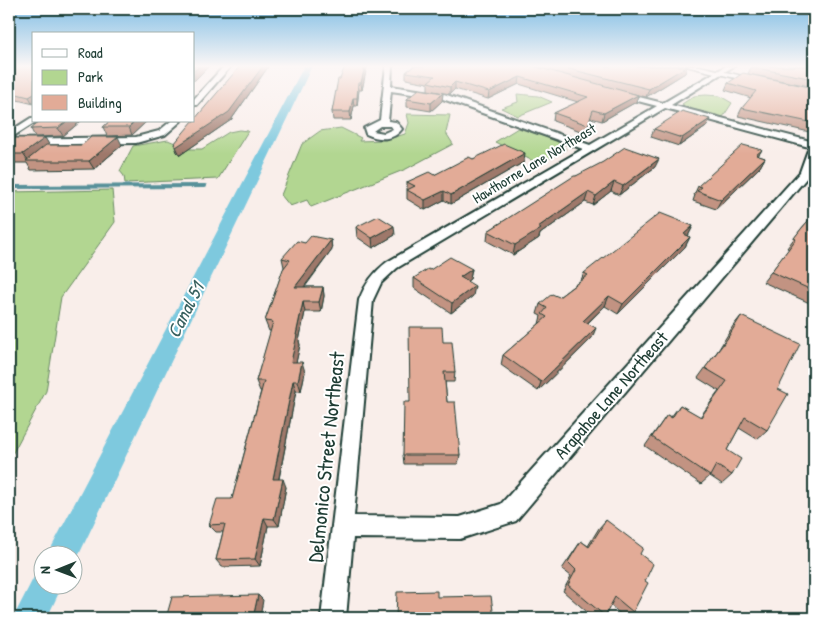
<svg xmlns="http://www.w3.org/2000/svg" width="823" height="627" viewBox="0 0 823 627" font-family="'Patrick Hand',sans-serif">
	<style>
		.green { fill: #b2d691; stroke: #688a62 }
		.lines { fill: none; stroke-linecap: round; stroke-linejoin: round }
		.stream { stroke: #58919a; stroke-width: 4 }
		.canal { fill: #7ec9de; fill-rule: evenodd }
		.minor-casing { stroke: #1f3d34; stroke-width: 4 }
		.tertiary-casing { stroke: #1f3d34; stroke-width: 3 }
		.minor { fill: #fff; fill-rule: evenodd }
		.tertiary { fill: #fff; fill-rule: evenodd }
		.wall { fill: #c29382; stroke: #1f3d34 }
		.shaded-wall { fill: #9e786a; stroke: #1f3d34 }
		.building { fill: #e2ab97; stroke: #1f3d34 }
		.labels { text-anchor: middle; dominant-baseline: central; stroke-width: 4; stroke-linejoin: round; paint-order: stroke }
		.far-street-label { font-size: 15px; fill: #1f3d34; stroke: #fff }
		.street-label { font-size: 18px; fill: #1f3d34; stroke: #fff }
		.water-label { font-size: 19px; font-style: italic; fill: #37605e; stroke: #fff }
		.near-street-label { font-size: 21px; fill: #1f3d34; stroke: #fff }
	</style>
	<rect width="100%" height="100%" fill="#f9eeea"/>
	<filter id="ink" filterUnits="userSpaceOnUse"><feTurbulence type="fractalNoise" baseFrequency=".02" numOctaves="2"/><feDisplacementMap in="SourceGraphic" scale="10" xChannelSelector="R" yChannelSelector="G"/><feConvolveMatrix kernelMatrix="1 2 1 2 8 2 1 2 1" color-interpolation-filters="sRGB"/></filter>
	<g filter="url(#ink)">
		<path class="green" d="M517 94 538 96 552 102 518 116 501 108 518 102Z
			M706 95 720 96 732 103 723 117 688 108 682 104 694 96Z
			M407 114 450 115 446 133 453 144 406 169 311 207 307 200 290 206 281 195 302 144 320 131 341 128 361 138 359 141 385 140 405 134 409 123Z
			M518 128 555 140 566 149 539 164 495 142Z
			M239 130 248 131 218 179 125 183 124 176 120 171 133 146 168 140 189 149H202L229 132Z
			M112 190 115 222 61 297 46 391 9 460V192Z"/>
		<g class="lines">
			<path class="stream" d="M9 187 205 186"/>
			<path class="canal" d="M304 66H312L74 565 72 554H48Z
				M42 570V584H63L47 618H13L36 573Z"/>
			<g class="minor-casing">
				<path id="minor" d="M224 66H231L197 105H194V99Z
					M386 66H392L391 86 444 94 590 145 657 106 615 95V91L663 103 726 66H734L671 105 814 142V160L809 175 516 521 460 539 353 538 346 618H321L359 300C365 284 374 272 387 262L583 149 440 98 391 91 388 121 396 122 402 129C393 141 379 140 366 134L364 128 380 120ZM665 108 809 147 800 172 501 504 460 517 354 516 373 300 381 283 397 268ZM380 126H391L393 129 384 133 373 131Z
					M31 118H34V121H37L9 139V132Z
					M171 121H181L165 135 136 143 9 145V139L136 137 159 131Z"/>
			</g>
			<g class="tertiary-casing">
				<path id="tertiary" d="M686 66H700L764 81 760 84Z"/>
			</g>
			<use href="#minor" class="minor"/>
			<use href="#tertiary" class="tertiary"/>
		</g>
		<path class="wall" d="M9 66H34V104L9 98Z
			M367 66 362 90H359L357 106H354L351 120H333L332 112 340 79Z
			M414 66H687L685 73 646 97 630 93 638 95 636 102 602 121 591 118 586 133 553 121 554 113 578 102 519 84 488 99 455 89 450 94 428 90V83L406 79V72Z
			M814 66V87L748 74 751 67Z
			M268 67 231 120 180 155 177 152 174 144Z
			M728 83 814 88V133L738 116 742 108 751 98 725 90Z
			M443 93 442 101 431 111 407 107V99Z
			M81 121 63 136 35 137 31 129Z
			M110 121H147L132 135 107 136 103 127Z
			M706 127 679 146 651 137 654 129Z
			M45 138 49 145H122L94 169 31 170 27 163H9V143Z
			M762 150 758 156 765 158 760 167 716 209 693 201 695 195H694L698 186Z
			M473 159 524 162 451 204 444 200 425 210 407 199V182L434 175Z
			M655 167 619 195 611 191 593 205 585 202 540 234 539 238 513 255 487 241 488 231 576 176Z
			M814 214V305L763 282 789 249 787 248 801 229Z
			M693 226 688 236 690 237 685 247 618 314 605 306 587 324 592 338 538 391 501 365 503 355 539 324 541 316 537 314 540 304 559 297 581 280 584 273Z
			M356 227 395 235 373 248 357 237Z
			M331 240 332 250 305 287H323L324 296 321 312H305L299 341 300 345 296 362 305 372 301 391H296L279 479 286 487 279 526H268L260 566 222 567 216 560 223 532H216L209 525 232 499 237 480 261 391H260L256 381 271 331H269L265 321 284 267 282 258 305 243Z
			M472 269 470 279 467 281 473 296 451 313 414 288V278L430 270Z
			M741 316 778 389 767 430 757 439 739 428 727 450 732 475 722 484 710 476 701 484 645 446 667 415 671 417 680 405 700 417 719 391 698 378 719 349 733 326Z
			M443 342 455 372 454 382H445L447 402 460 455 458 464H404L403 455 410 402Z
			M606 520 640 554 645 581 633 612 625 618 610 605 605 616 602 618H594L563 591 571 576 562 569 581 541 588 546 599 528Z"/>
		<path class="shaded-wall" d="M200 66H209L194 81V71Z
			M263 66H268V67L231 120 180 155 176 147Z
			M365 66H367L362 90 361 83Z
			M687 66 685 73 646 97 649 89Z
			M520 77 519 84 488 99 489 92Z
			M455 82V89L450 94V87Z
			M358 83 359 90 357 106V98Z
			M443 93 442 101 431 111V103Z
			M34 94V104H33L29 97Z
			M638 95 636 102 602 121 604 113Z
			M353 98 354 106 351 120 350 112Z
			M710 119 706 127 679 146 682 138Z
			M67 121H81L63 136 58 128Z
			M135 121H147L132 135 129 127Z
			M118 137 122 145 94 169 89 161Z
			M45 138 50 146 28 161 23 154Z
			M525 153 524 162 451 204V195Z
			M765 158 760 167 716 209 721 200Z
			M659 159 655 167 619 195 623 186Z
			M614 182 611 191 593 205 596 196Z
			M444 191V200L425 210V200Z
			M588 192 585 202 540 234 539 238 513 255 515 245 538 227Z
			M394 226 395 235 373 248 372 238Z
			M693 226 688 236 684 234Z
			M690 237 685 247 618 314 623 304Z
			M331 240 332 250 297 296 295 287Z
			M472 269 470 279 459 287 460 277Z
			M475 286 473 296 451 313 452 303Z
			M323 287 324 296 321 312 319 302Z
			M609 296 605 306 579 331 583 321Z
			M303 302 305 312 299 341 300 345 294 372 291 362 296 335Z
			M596 328 592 338 538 391 541 382Z
			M302 362 305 372 301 391 298 381Z
			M293 381 296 391 277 488 273 479Z
			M283 479 286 487 279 526 274 519Z
			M264 518 268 526 260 566 255 559Z
			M258 595 263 600 260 618H253Z"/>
		<path class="building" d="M9 66H34V94L29 97 9 92Z
			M194 66H200L194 71Z
			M240 66H263L229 112 176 147 174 144 193 121H194V120Z
			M345 66H365L361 83H358L357 98H353L350 112H332L338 79H340Z
			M414 66H533L638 95 604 113 593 110 588 125 554 113 588 97 520 77 489 92 455 82 450 87 428 82 435 76 406 72Z
			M558 66H687L649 89Z
			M753 66H814V79L751 67Z
			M743 73 814 88V123L742 108 756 91 728 83Z
			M419 89 443 93 431 103 407 99Z
			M682 111 710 119 682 138 654 129Z
			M41 121H67L58 128 31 129Z
			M110 121H135L129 127H103Z
			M91 137H118L89 161H26L46 145H82Z
			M16 138H45L23 154H9V143Z
			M504 144 525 153 451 195 444 191 425 200 407 190 415 186 407 182 429 172 434 175 469 157 473 159Z
			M743 145 762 150 756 155 765 158 721 200 697 191 702 187 698 186Z
			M625 147 659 159 623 186 614 182 596 196 588 192 538 227 541 229 515 245 488 231 574 176H576L603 162Z
			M660 213 693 226 684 234 690 237 623 304 609 296 583 321 596 328 541 382 503 355 547 317 542 314 547 308 540 304 552 294 559 297 588 275 584 273Z
			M814 214V291L771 272 796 239 794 238 801 229Z
			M378 216 394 226 372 238 356 227Z
			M311 236 331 240 295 287H323L319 302H303L296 335H297L291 362H302L298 381H293L273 479H283L274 519 264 518 255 559 216 560 225 524 209 525 217 499H232L237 480 264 381H256L273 322 265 321 283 269 290 260 282 258 297 241 305 243Z
			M450 257 472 269 460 277 475 286 452 303 414 278 428 269 430 270Z
			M741 316 800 344 778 389 788 394 767 430 745 417 727 450 741 459 732 475 716 465 710 476 652 437 667 415 672 418 680 405 701 417 727 381 705 368 727 339Z
			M409 327H442L443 342H452L455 372H444L447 402H455L460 455H403L404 402H410Z
			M606 520 643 548 640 554 653 564 645 581 648 583 633 612 615 597 605 616 568 585 576 570 568 562 581 541 589 547Z
			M437 591V597L491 596 494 618H396L397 592Z
			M258 595 253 618H166L172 597Z"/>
	</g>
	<linearGradient id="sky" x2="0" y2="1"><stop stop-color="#7dbce4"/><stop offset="0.43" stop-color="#fcf7f6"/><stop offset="1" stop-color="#fcf7f6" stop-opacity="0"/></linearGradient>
	<rect width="823" height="154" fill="url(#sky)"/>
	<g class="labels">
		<g class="far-street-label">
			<text transform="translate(534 163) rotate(-31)">Hawthorne Lane Northeast</text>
		</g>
		<g class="street-label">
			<text transform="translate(611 395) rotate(-49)">Arapahoe Lane Northeast</text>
		</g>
		<g class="water-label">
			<text transform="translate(185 310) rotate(-63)">Canal 51</text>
		</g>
		<g class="near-street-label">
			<text transform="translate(326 457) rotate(-84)">Delmonico Street Northeast</text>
		</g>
	</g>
	<rect width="823" height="627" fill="none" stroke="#fff" stroke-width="30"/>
	<rect x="15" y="15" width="793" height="597" fill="none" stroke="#1f3d34" stroke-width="2" filter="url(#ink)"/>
	<rect x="32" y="32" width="162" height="90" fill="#ffffff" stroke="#a5b1ae"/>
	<rect x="42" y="49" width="25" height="8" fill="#ffffff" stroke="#a5b1ae"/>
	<text x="78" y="58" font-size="15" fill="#1f3d34">Road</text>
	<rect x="42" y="70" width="25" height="15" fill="#b2d691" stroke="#a5b1ae"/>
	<text x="78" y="82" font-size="15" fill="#1f3d34">Park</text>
	<rect x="42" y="95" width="25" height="15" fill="#e2ab97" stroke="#a5b1ae"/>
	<text x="78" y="108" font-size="15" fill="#1f3d34">Building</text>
	<g transform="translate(58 570) rotate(269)"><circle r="24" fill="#ffffff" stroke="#a5b1ae"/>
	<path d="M0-4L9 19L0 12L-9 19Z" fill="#1f3d34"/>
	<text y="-8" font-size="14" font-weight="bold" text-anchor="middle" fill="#1f3d34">N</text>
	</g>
</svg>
